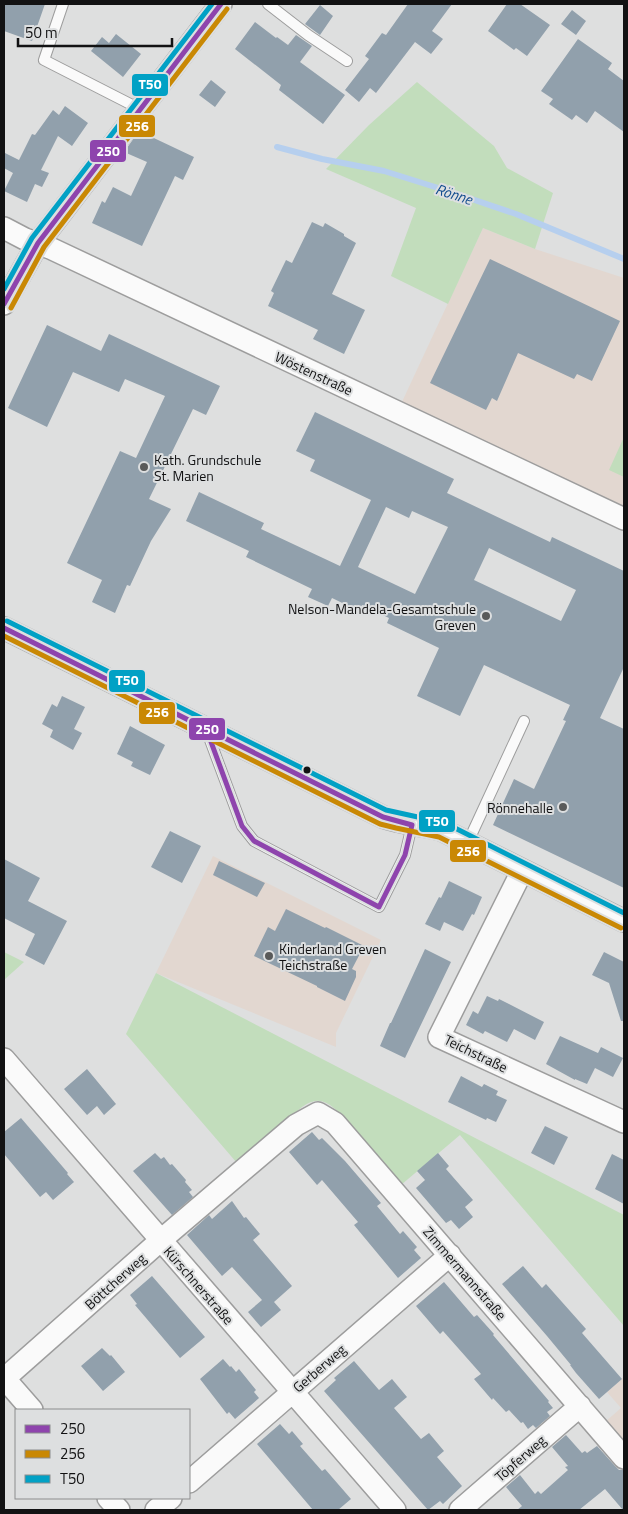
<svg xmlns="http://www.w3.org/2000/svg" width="628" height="1514" viewBox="0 0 628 1514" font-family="'Titillium Web',sans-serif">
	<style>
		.education { fill: #e2d7d0 }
		.green { fill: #c2ddbc }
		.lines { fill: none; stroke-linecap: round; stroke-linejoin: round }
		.stream { stroke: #b6cfee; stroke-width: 6 }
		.building { fill: #91a0ac; fill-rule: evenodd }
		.service-casing { stroke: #9d9d9d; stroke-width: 12 }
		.minor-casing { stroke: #9d9d9d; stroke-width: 24 }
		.service { stroke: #fafafa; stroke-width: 10 }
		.minor { stroke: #fafafa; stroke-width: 21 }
		.bus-1-casing { stroke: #dddfe0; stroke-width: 9 }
		.bus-2-casing { stroke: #dddfe0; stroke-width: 9 }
		.bus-3-casing { stroke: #dddfe0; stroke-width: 9 }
		.bus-1 { stroke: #8e44ad; stroke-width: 5 }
		.bus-2 { stroke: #c98804; stroke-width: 5 }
		.bus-3 { stroke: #01a1c5; stroke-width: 5 }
		.poi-dot { fill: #595a5a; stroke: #dddfe0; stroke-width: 2 }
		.bus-dot { fill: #121213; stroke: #dddfe0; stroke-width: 2 }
		.labels { text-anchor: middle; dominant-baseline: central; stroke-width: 4; stroke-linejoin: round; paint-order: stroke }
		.street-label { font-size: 14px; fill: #121213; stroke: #dddfe0 }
		.poi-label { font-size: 14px; fill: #121213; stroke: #dddfe0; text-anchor: start }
		.water-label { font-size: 15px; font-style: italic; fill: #114c8e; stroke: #dddfe0 }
		.line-badge { stroke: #dddfe0; stroke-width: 2 }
		.badge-label { font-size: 14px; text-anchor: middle; font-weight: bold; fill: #fff }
	</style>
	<rect width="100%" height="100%" fill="#dedfdf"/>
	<path class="education" d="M483 228 535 249 624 278V509L401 404Z
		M213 856 381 940 336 1033V1047L156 973Z
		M624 1377V1443L605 1422 621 1408 607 1392Z"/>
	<path class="green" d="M417 82 494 146 507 168 553 193 535 249 483 228 448 304 391 276 416 208 326 169 369 125Z
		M624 437V477L609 470Z
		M4 952 24 962 4 980Z
		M156 973 624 1215V1326L460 1135 401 1185 335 1109C323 1099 315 1098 302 1107L237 1163 126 1034Z"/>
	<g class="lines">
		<path class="stream" d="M277 147 322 159 384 171 451 192 516 214 624 259"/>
	</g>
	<path class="building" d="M4 4H45L32 41 4 31Z
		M408 4H452L432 31 443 39 431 54 415 42 376 93 370 88 359 102 345 90 369 59 365 56 382 33 386 35Z
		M507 4H520L550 25 527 56 516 48 514 50 488 31Z
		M320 5 333 16 320 35 305 24Z
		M572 10 586 21 576 35 561 24Z
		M255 22 276 38 277 37 288 45 296 35 312 46 300 62 345 95 323 124 279 90 281 85 235 49Z
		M116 34 141 54 123 77 91 51 102 37 109 43Z
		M578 39 612 63 608 69 624 81V132L595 111 587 123 576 115 572 120 549 104 553 99 541 91Z
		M211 80 226 92 215 107 199 95Z
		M65 106 88 123 72 146 58 136 41 170 49 173 42 187 35 184 27 202 4 191 13 173 4 168 5 153 19 160 32 134 35 135 53 110 59 115Z
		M139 131 194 157 183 180 175 176 142 246 92 223 102 201 105 203 113 187 131 196 147 162 124 152Z
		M312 222 323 227 325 223 344 234V236L356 243 332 294 365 310 344 354 313 339 318 330 268 306 274 293 271 291 286 260 292 263Z
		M490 259 620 321 592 381 577 374 574 379 518 353 497 401 492 398 486 410 430 383Z
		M47 325 101 351 109 334 220 386 206 415 193 409 149 499 171 509 151 541 130 586 127 585 115 613 92 602 102 580 67 563 120 451 136 458 165 396 125 379 119 392 73 372 47 427 8 408Z
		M315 412 454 479 447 493 550 542 552 537 624 571V667L600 718 624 729V888L493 825 514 779 534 789 566 721 563 720 570 705 484 665 460 716 417 696 439 648 387 623 389 618 362 605 359 611 332 598 328 606 308 597 312 589 246 557 249 551 186 521 199 492 264 523 261 529 340 566 371 500 310 471 315 460 296 451ZM386 507 409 518 412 511 448 527 415 594 358 567ZM489 548 576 590 561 621 474 580Z
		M62 696 85 707 74 729 82 733 73 750 50 737 53 730 42 724 52 704 57 707Z
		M130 726 165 745 150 775 131 766 133 762 117 754Z
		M170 831 201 846 182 883 151 867Z
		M4 859 40 878 28 901 67 921 44 965 25 955 35 934 4 918Z
		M219 861 265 883 257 897 213 875Z
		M449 881 482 897 474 915 472 914 463 931 444 922 440 931 425 924 439 897 441 898Z
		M286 909 325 928 326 927 364 946 352 969 356 971V977L345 1001 317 987V986L254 956 268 927 275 931Z
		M425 949 451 962 405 1058 380 1046 390 1023H392H391Z
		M604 952 624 962V1021H621L609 983 592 975Z
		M487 996 498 1001 499 999 544 1022 535 1040 514 1029 507 1042 485 1031 483 1034 466 1025 473 1011 478 1014Z
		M560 1036 598 1053 601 1047 623 1058 613 1077 595 1068 587 1084 575 1079V1080L546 1064Z
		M87 1069 116 1104 104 1115 97 1106 87 1115 64 1089Z
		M461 1076 482 1087 484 1084 498 1091 496 1095 507 1100 496 1122 487 1118 486 1120 448 1102Z
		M21 1118 68 1173 67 1174 74 1182 53 1200 46 1192 40 1197 4 1154V1132Z
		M545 1126 568 1137 554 1165 531 1153Z
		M312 1132 319 1140 322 1138 345 1161 381 1203 377 1206 400 1234 403 1231 417 1247 414 1250 421 1258 398 1278 354 1225 358 1222 322 1180 317 1185 289 1152Z
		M155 1153 161 1159 164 1157 170 1165 172 1164 186 1180 185 1182 192 1190 189 1192 193 1197 172 1215 133 1171Z
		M438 1153 449 1166 446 1169 473 1200 465 1207 473 1217 459 1229 451 1220 446 1223 416 1188 425 1180 417 1171Z
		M612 1154 624 1160V1204L595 1189Z
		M232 1201 244 1218 246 1217 260 1234 253 1240 292 1286 274 1302 281 1310 261 1327 248 1312 262 1300 232 1267 222 1276 187 1235 209 1215 212 1219Z
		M523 1266 542 1288 546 1284 586 1329 582 1333 622 1379 599 1399 576 1373 570 1365H571L547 1336 502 1284Z
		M152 1276 205 1337 180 1358 135 1305 137 1304 130 1295Z
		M444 1282 474 1317 477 1315 494 1334 493 1335 549 1401 548 1402 553 1408 547 1412 550 1416 536 1428 533 1425 528 1429 523 1422 521 1423 509 1410 506 1412 493 1398 492 1400 474 1379 481 1374 443 1331 440 1334 416 1306Z
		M102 1348 110 1356 111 1355 125 1372 103 1391 81 1366Z
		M223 1359 230 1367 231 1366 236 1372 239 1369 256 1390 254 1392 259 1398 235 1419 229 1412 227 1414 200 1379Z
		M354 1361 379 1390 392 1379 407 1397 394 1408 421 1439 429 1433 444 1451 437 1457 462 1486 443 1504 440 1501 428 1510 324 1391 336 1380 334 1378Z
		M280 1424 289 1434 292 1431 303 1444 300 1446 322 1471 325 1469 351 1499 338 1510H313L257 1444Z
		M566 1435 582 1453 585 1451 587 1453 597 1446 615 1466 619 1470H624V1510H623L605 1489 579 1510H517L522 1506 506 1487 520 1475 535 1494 538 1491 541 1494 568 1470 565 1467 568 1466 552 1447Z"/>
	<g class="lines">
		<g class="service-casing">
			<path id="service" d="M63 4 44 60 140 109
				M268 4 308 35 347 61
				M207 732 242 826 254 841 379 907 405 855 412 825
				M468 842 524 721"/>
		</g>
		<g class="minor-casing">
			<path id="minor" d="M4 228 25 239 50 248 624 519
				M4 304 38 243 221 4
				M4 628 383 817C402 824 422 824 442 830L624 921
				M522 871 439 1037 624 1122
				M4 1059 395 1510
				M4 1378 32 1410
				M4 1379 161 1240 296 1125 318 1113 335 1123 624 1458
				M189 1482 450 1255
				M108 1498 119 1510
				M156 1510 171 1498
				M460 1510 580 1406"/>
		</g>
		<use href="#service" class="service"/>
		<use href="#minor" class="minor"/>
		<g class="bus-1-casing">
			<path id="bus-1" d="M4 304 38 243 221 4
				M4 628 383 817 412 825
				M207 731 242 826 254 841 379 907 405 855 412 825"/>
		</g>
		<g class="bus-2-casing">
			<path id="bus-2" d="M11 308 44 247 227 9
				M4 636 380 824 396 828 439 837 621 928"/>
		</g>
		<g class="bus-3-casing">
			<path id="bus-3" d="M4 289 32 238 212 4
				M7 621 386 810 445 823 624 913"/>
		</g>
		<use href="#bus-1" class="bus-1"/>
		<use href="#bus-2" class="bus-2"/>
		<use href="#bus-3" class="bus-3"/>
	</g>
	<g class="poi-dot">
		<circle cx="144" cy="467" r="5"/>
		<circle cx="486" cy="616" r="5"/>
		<circle cx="563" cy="807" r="5"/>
		<circle cx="269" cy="956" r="5"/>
	</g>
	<circle class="bus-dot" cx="307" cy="770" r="4.5"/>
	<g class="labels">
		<g class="street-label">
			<text transform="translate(314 373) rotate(25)">Wöstenstraße</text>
			<text transform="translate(476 1053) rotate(26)">Teichstraße</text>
			<text transform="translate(465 1273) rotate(49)">Zimmermannstraße</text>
			<text transform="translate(115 1281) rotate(-42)">Böttcherweg</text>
			<text transform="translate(199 1285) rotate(49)">Kürschnerstraße</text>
			<text transform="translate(319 1368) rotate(-41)">Gerberweg</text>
			<text transform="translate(520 1458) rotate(-41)">Töpferweg</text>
		</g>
		<g class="poi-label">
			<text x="154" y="459">Kath. Grundschule<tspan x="154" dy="16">St. Marien</tspan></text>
			<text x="476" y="608" text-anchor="end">Nelson-Mandela-Gesamtschule<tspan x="476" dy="16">Greven</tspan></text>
			<text x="553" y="807" text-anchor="end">Rönnehalle</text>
			<text x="279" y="948">Kinderland Greven<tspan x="279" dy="16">Teichstraße</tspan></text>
		</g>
		<g class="water-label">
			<text transform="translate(454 194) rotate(18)">Rönne</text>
		</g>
	</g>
	<g class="line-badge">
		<rect x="131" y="73" width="38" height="24" rx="5" fill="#01a1c5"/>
		<rect x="118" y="114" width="38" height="24" rx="5" fill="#c98804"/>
		<rect x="89" y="139" width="38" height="24" rx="5" fill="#8e44ad"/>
		<rect x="108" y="669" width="38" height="24" rx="5" fill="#01a1c5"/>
		<rect x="138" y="701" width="38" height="24" rx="5" fill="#c98804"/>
		<rect x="188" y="717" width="38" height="24" rx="5" fill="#8e44ad"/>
		<rect x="418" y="809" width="38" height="24" rx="5" fill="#01a1c5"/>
		<rect x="449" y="839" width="38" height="24" rx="5" fill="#c98804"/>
	</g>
	<g class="badge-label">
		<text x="150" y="89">T50</text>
		<text x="137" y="131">256</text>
		<text x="108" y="156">250</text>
		<text x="127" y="685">T50</text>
		<text x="157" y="717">256</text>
		<text x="207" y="734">250</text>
		<text x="437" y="826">T50</text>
		<text x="468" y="856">256</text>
	</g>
	<rect width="628" height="1514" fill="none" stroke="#121213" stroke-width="10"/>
	<rect x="15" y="1409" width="175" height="90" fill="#dddfe0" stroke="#8c8d8e"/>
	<rect x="25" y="1425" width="25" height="8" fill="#8e44ad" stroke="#8c8d8e"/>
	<text x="60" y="1434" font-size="15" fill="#121213">250</text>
	<rect x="25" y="1450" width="25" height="8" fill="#c98804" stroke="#8c8d8e"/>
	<text x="60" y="1459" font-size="15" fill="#121213">256</text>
	<rect x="25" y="1475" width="25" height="8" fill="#01a1c5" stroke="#8c8d8e"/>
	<text x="60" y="1484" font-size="15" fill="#121213">T50</text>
	<path d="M18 38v8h154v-8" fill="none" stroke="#121213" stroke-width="2.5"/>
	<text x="25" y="38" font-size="15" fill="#121213" stroke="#dddfe0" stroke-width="4" paint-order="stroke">50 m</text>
</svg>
